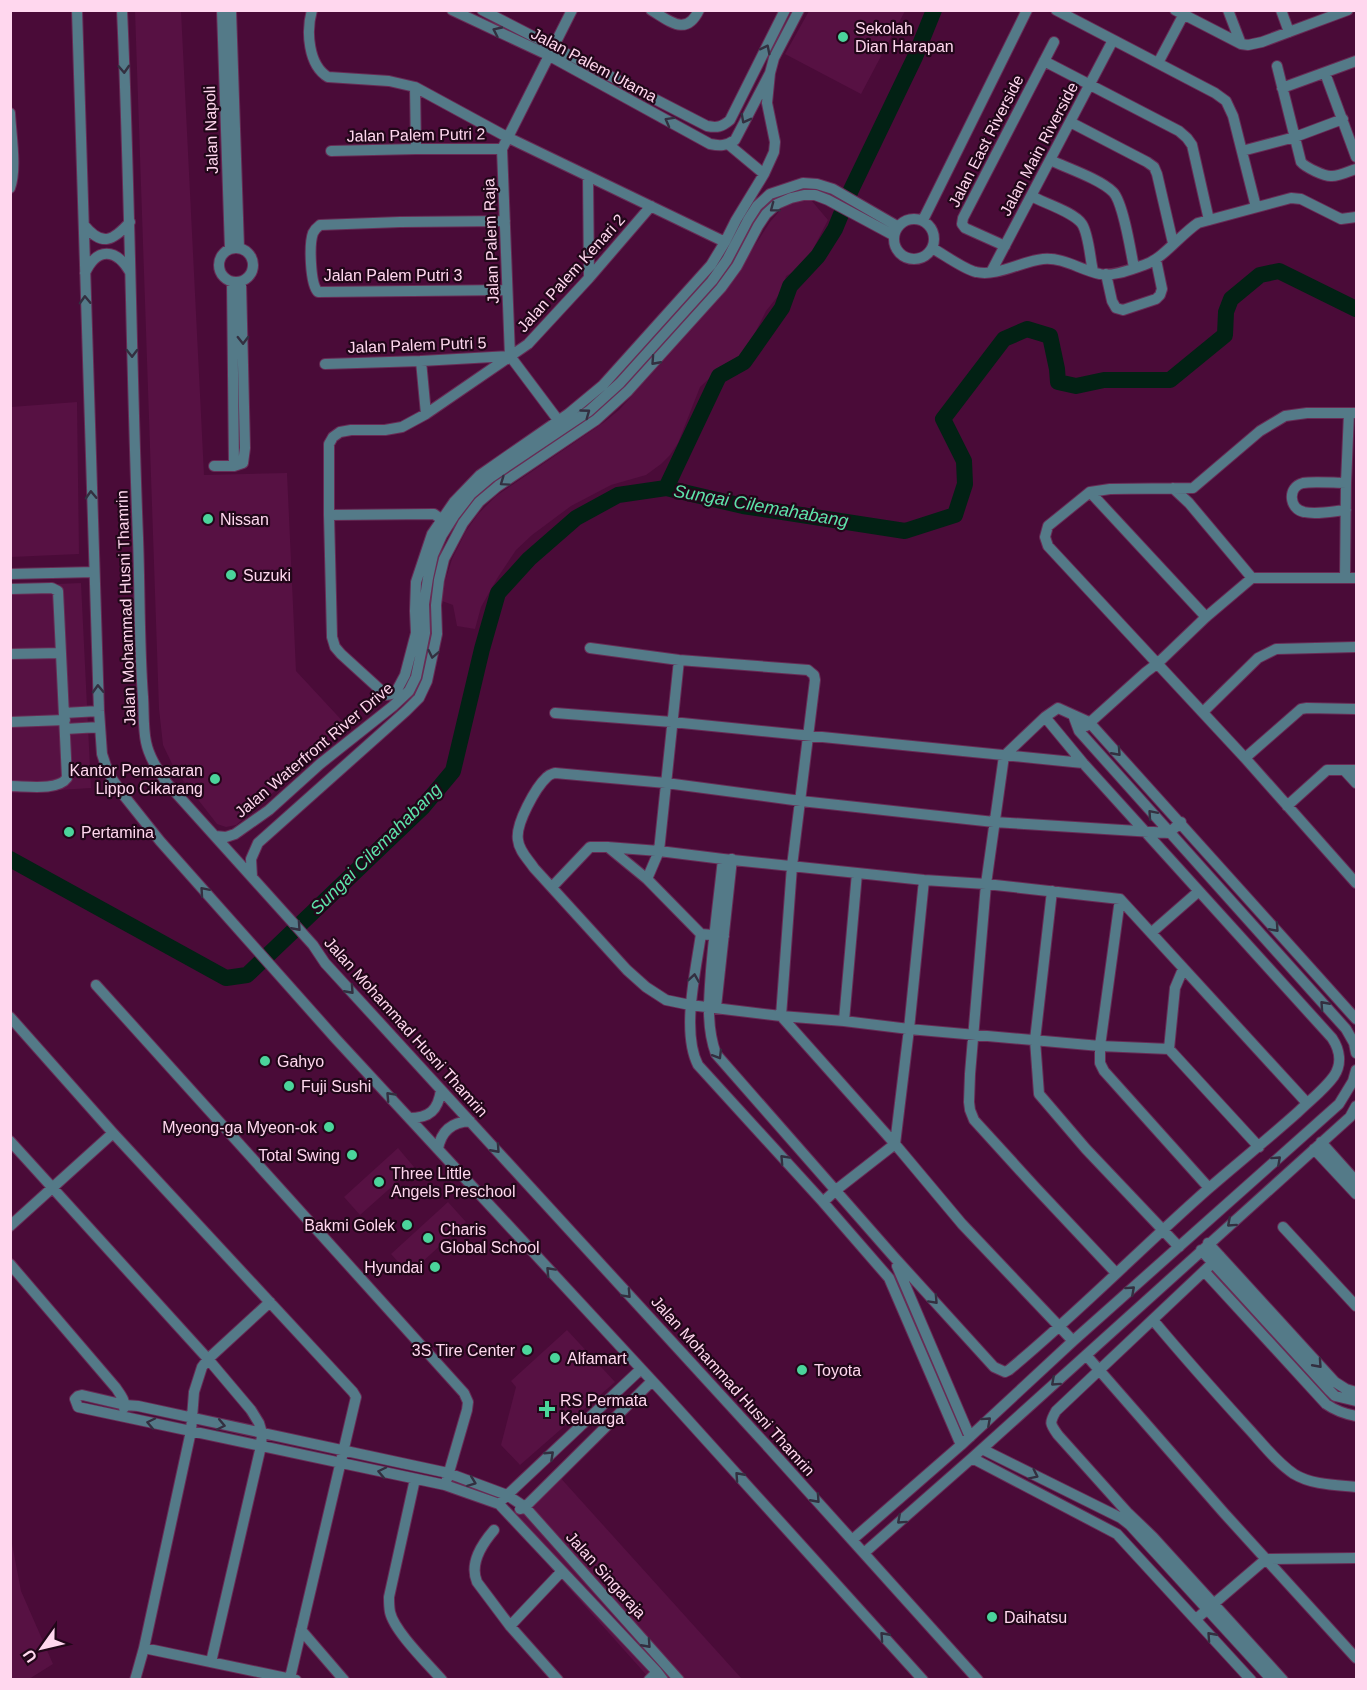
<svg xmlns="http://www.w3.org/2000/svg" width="1367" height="1690" viewBox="0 0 1367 1690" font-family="Arial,sans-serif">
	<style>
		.built { fill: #571143 }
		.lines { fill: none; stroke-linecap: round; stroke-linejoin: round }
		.river { stroke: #022114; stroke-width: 16 }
		.minor-casing { stroke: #672c55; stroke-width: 12 }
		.minor { stroke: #547a88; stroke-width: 10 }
		.oneway { stroke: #332f40 }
		.poi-dot { fill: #4bd49b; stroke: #210719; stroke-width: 2 }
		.labels { text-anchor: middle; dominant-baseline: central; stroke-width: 4.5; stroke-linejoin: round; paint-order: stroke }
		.poi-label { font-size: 16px; fill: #ffd7ee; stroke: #210719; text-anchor: start }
		.street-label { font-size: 16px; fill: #ffd7ee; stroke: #210719 }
		.water-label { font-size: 18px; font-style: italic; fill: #5de2a9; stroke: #210719 }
	</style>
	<rect width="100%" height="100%" fill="#4a0b38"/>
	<path class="built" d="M135 11H181L204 475 287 473 296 671 348 727 236 825 226 827 217 824 175 770 163 745 159 709Z
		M809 11H905L861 94 785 54Z
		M811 200 828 220 810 255 795 271 786 276 782 291 766 311 748 347 740 357 732 365 712 376 700 387 678 443 670 455 661 464 646 475 611 485 571 506 532 535 516 550 498 577 481 607 475 629 457 626 453 605 442 601 444 584 452 559 466 531 478 514 496 496 603 423 619 410 722 296 770 222 782 208 797 201Z
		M77 402 79 554 11 557V407Z
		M81 583 91 788 11 793 10 586Z
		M398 1148 414 1167 360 1215 344 1197Z
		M448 1202 466 1222 409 1274 391 1254Z
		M567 1330 615 1382 520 1465 501 1445 516 1387 511 1381Z
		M557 1474 742 1679H650L508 1520Z
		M10 1533 21 1591 53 1664 29 1679H11Z"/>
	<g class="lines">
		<path class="river" d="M666 488 719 376 744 362 782 308 790 286 818 256 835 229 851 190 915 57 934 10
			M10 859 226 978 247 975 422 808 453 771 482 649 498 593 529 559 576 518 618 495 666 488 743 506 905 531 955 515 965 484 964 461 943 419 1004 339 1027 329 1050 336 1057 369 1058 382 1076 386 1104 380H1170L1225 335 1226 312 1231 299 1260 275 1279 271 1356 309"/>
		<g class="minor-casing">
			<path id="minor" d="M77 10 99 711 102 754 106 766 112 779 125 797 160 841 336 1039 669 1399 923 1680
				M122 10C130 186 131 362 138 538 140 591 139 644 143 697 144 712 143 728 146 742 149 757 158 770 166 782L313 945 325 963 770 1449 978 1680
				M222 10 230 249
				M231 10 239 248
				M312 10C306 31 308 65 328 77L389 81 415 87 507 137 725 242
				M452 10 548 55 710 144C720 146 726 146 735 140L770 73 774 58 799 10
				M482 10 707 126C717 128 722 127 730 120L785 10
				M651 10C670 21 686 37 699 10
				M1056 10 1215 93 1226 101 1233 116 1256 207
				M1175 10 1241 44 1248 45 1262 42 1348 10
				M1228 10 1241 44
				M1281 10 1289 32
				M1044 61 1179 131 1187 138 1192 145 1209 220
				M1158 63 1186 10
				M1277 66 1301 162C1305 167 1325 177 1332 176 1340 176 1349 171 1356 169
				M1325 73 1356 157
				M415 87 416 149
				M1282 88 1356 61
				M10 113C11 134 17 169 10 188
				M1070 122 1147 162 1154 167 1157 174 1173 243
				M728 144 764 174
				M331 151 416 149H502
				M1242 151 1295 137 1343 119
				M1050 160C1067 168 1100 179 1113 192 1123 202 1131 252 1134 268
				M588 176 589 278
				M1031 196C1044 203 1074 212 1082 224 1089 235 1090 259 1093 271
				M651 206 589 278 528 344 426 414 402 427 385 430H351L340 432 333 437 329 444V515L332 637 335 647 341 654 386 695 391 694 397 690 405 675 416 633 415 611 416 582 432 534 454 502 480 475 568 414 603 385 711 265 725 242 736 220 764 174 774 152 775 142 767 103 770 73
				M894 239a20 20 0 1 1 40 0a20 20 0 1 1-40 0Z
				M923 220 1027 10
				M505 221 400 222 320 225C316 228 315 229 313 233 309 244 310 284 318 292L507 290
				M84 225C102 247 113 241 130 222
				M1005 246 965 228 962 224 963 218 1054 42
				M219 265a17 17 0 1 1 34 0a17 17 0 1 1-34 0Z
				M932 248C943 254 965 270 976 272 997 277 1022 261 1043 259 1064 257 1080 270 1100 274 1113 277 1132 269 1144 265 1163 259 1180 235 1198 223L1291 198 1301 199 1341 219 1356 217
				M991 272 1113 40
				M85 273C97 247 116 248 130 272
				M1106 274 1112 301 1116 308 1123 310 1156 299 1160 295 1162 289 1156 260
				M232 282 234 466 243 463 245 448 241 282
				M421 361 426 414
				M325 364 421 361 510 356
				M1356 413H1307L1285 416 1260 431 1193 488 1110 489 1090 492 1048 526 1045 537 1048 546 1245 758 1356 883
				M558 420 510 356 502 149 572 10
				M214 466H234
				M1346 483C1335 483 1313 481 1303 483 1287 487 1289 509 1304 512 1317 515 1334 511 1346 510
				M1173 488 1189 503 1252 578
				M1090 492 1206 617
				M329 515 434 514 441 519
				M10 574 94 572
				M1345 578 1346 483 1349 413
				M10 589 52 588 58 591 67 778C58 791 26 786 10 786
				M590 648 679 660 808 670 814 675 815 680 792 866 781 1016 895 1144 962 1224 1073 1341
				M10 654 61 653
				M1203 712 1258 658 1276 649 1356 647
				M64 713 99 711
				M555 713 672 722 1083 763
				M1073 715 1079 731 1346 1029 1354 1043 1356 1053
				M1045 717 1058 708 1089 722 1356 1019
				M10 722 65 720
				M1086 726 1146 672 1158 663 1206 617 1252 578H1356
				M65 729 100 727
				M1245 758 1301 709 1307 708 1356 709
				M1345 771 1356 783
				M1287 806 1327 770H1356
				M215 836 226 837 235 834 269 810 320 764 393 706 409 691 416 677 425 633 424 604 428 578 433 555 442 535 454 516 471 494 491 477 589 411 620 383 712 281 727 260 748 220 757 206 770 194 803 183 817 184 833 189 897 226
				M608 847 647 879 701 934 724 936
				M723 859C719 896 714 933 711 971 709 998 706 1027 716 1054L894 1257 994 1367 1005 1372 1009 1370C1078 1313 1141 1248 1208 1189 1238 1163 1269 1138 1298 1112 1310 1100 1324 1090 1334 1076 1342 1064 1340 1050 1332 1038L1083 763 1045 717 1004 756 986 884 970 1074 969 1102 970 1110 974 1120 1036 1188 1116 1273
				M252 877 251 859 258 843 406 711 419 698 427 681 437 634 436 605 439 580 444 559 463 523 479 502 498 486 596 420 628 391 721 288 737 266 758 226 766 214 777 204 791 198 804 195H815L828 200 893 235
				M647 879 659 851 679 660
				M552 887 590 847H607L659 851 723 859 924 880 986 884 1120 899 1307 1103
				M1052 891 1035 1040 1039 1094 1086 1149 1179 1247
				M1120 899 1100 1046V1063L1104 1071 1209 1188
				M1151 933 1199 891
				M701 934C696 970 681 1032 698 1065L823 1202 889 1278 961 1445
				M1183 969 1175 988 1169 1049 1259 1147
				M96 985 464 1393 468 1402 467 1410 447 1479
				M716 1007 732 859
				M10 1017 113 1133 353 1392 356 1397 290 1678
				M844 1021 857 873
				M1169 1049 1100 1046 909 1029 844 1021 781 1016 690 1005 666 1000 646 987 627 970 534 868C528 859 519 851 518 840 515 824 536 787 547 777 550 774 552 774 555 773L666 783 801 801 994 822 1169 833 1181 822
				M409 1118C430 1118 438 1110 441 1090
				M10 1141 208 1359 251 1410 259 1423 262 1433 261 1446 211 1662
				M1321 1142 1356 1181
				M438 1149C441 1131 452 1122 470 1121
				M1314 1149 1356 1194
				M823 1202 836 1190 895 1144 909 1029 924 880
				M10 1226 113 1133
				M1283 1227 1356 1306
				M1208 1243 1335 1382 1346 1389 1356 1392
				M1201 1250 1330 1391 1335 1396 1356 1401
				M1220 1256 1056 1411C1049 1423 1050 1424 1058 1435L1127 1512 1153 1537 1283 1680
				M10 1264 116 1388C120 1394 126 1401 124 1408
				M897 1266 970 1437
				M1204 1271 1326 1404C1336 1411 1345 1414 1356 1416
				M1153 1320C1184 1357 1216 1393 1248 1428 1262 1443 1276 1462 1294 1474 1312 1485 1336 1485 1356 1487
				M1086 1355 1224 1513 1356 1658
				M982 1449 1121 1518 1130 1525 1272 1680
				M972 1458 1117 1534 1251 1680
				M415 1479 389 1597C389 1602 389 1607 390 1612 394 1631 428 1664 442 1680
				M503 1499 641 1369
				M520 1509 525 1507 652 1381
				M494 1530C482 1544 469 1563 477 1582L510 1626 558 1680
				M852 1540 961 1445 1073 1341 1339 1104 1353 1081 1356 1070
				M864 1553 972 1458 1350 1117 1356 1106
				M1196 1619 1266 1559 1356 1558
				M510 1626 562 1571
				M301 1630 344 1680
				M144 1648 296 1680
				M657 1672 499 1504 445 1485 78 1407 75 1399 78 1396 82 1395 125 1405 138 1406 448 1473 507 1495 525 1507 679 1680
				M135 1680 144 1648 191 1431 194 1392 202 1367 208 1359 270 1302
				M649 1680 657 1672 663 1680"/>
		</g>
		<use href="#minor" class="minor"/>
	</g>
	<defs><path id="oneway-chevron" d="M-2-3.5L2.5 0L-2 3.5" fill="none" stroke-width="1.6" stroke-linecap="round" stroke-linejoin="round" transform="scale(1.5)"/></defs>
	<g class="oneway">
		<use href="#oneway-chevron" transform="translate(497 31) rotate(-155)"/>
		<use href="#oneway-chevron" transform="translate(766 49) rotate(-63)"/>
		<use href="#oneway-chevron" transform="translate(124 69) rotate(87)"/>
		<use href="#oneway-chevron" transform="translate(745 119) rotate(118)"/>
		<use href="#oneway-chevron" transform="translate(669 121) rotate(-151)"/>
		<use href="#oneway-chevron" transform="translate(774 208) rotate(143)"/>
		<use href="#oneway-chevron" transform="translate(85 300) rotate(-92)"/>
		<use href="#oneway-chevron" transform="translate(243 340) rotate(89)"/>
		<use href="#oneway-chevron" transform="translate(132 353) rotate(89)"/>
		<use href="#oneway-chevron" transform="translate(655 361) rotate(132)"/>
		<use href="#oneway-chevron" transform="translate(586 413) rotate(-36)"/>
		<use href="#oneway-chevron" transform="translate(504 482) rotate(145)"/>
		<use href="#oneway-chevron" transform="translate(91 495) rotate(-92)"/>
		<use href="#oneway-chevron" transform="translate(433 654) rotate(102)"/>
		<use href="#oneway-chevron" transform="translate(98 689) rotate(-92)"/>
		<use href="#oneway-chevron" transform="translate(1117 752) rotate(48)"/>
		<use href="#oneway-chevron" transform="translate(1152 814) rotate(-131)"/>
		<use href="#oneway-chevron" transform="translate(204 891) rotate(-131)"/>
		<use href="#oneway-chevron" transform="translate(297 927) rotate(48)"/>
		<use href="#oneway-chevron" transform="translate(1275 928) rotate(48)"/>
		<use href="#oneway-chevron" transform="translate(694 978) rotate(-81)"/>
		<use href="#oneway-chevron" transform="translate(350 990) rotate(48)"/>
		<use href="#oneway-chevron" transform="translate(1324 1005) rotate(-132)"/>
		<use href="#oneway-chevron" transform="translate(718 1055) rotate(59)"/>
		<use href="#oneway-chevron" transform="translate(390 1096) rotate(-133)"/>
		<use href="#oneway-chevron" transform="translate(496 1149) rotate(48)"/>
		<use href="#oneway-chevron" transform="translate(784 1159) rotate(-133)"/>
		<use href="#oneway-chevron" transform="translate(1277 1160) rotate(-42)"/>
		<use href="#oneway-chevron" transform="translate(1231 1223) rotate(138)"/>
		<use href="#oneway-chevron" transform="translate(550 1271) rotate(-133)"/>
		<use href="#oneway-chevron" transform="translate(1131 1290) rotate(-42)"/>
		<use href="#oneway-chevron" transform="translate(627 1294) rotate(47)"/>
		<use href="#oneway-chevron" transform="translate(934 1300) rotate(47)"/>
		<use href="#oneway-chevron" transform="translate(1318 1364) rotate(48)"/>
		<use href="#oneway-chevron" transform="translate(1055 1382) rotate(138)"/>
		<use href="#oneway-chevron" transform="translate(987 1421) rotate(-42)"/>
		<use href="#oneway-chevron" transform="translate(151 1423) rotate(-168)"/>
		<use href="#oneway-chevron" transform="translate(221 1425) rotate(12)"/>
		<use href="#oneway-chevron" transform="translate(550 1455) rotate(-43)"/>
		<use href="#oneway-chevron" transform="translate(382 1472) rotate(-168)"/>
		<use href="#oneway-chevron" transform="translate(1034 1475) rotate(26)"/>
		<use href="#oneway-chevron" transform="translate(739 1476) rotate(-132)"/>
		<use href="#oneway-chevron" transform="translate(472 1482) rotate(21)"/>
		<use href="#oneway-chevron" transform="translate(816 1499) rotate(48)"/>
		<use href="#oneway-chevron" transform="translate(901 1520) rotate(138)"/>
		<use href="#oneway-chevron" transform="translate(884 1636) rotate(-132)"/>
		<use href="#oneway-chevron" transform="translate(1211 1636) rotate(-132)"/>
		<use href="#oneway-chevron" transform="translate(647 1644) rotate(48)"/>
	</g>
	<g class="poi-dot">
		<circle cx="843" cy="37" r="6"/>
		<circle cx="208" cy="519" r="6"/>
		<circle cx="231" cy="575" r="6"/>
		<circle cx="215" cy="779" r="6"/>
		<circle cx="69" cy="832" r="6"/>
		<circle cx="265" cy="1061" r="6"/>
		<circle cx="289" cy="1086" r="6"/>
		<circle cx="329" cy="1127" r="6"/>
		<circle cx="352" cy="1155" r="6"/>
		<circle cx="379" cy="1182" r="6"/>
		<circle cx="407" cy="1225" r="6"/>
		<circle cx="428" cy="1238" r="6"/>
		<circle cx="435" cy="1267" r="6"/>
		<circle cx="527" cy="1350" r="6"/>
		<circle cx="555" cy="1358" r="6"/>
		<circle cx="802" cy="1370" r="6"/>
		<path d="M544 1400h6v6h6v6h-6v6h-6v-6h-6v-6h6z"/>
		<circle cx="992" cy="1617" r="6"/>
	</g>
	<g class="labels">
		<g class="poi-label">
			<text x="855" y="28">Sekolah<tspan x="855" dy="18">Dian Harapan</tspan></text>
			<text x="220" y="519">Nissan</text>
			<text x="243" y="575">Suzuki</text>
			<text x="203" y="770" text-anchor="end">Kantor Pemasaran<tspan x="203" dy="18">Lippo Cikarang</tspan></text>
			<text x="81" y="832">Pertamina</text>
			<text x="277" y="1061">Gahyo</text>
			<text x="301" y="1086">Fuji Sushi</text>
			<text x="317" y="1127" text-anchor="end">Myeong-ga Myeon-ok</text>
			<text x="340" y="1155" text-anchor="end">Total Swing</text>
			<text x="391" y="1173">Three Little<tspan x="391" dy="18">Angels Preschool</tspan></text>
			<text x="395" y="1225" text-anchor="end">Bakmi Golek</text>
			<text x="440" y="1229">Charis<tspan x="440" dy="18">Global School</tspan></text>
			<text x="423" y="1267" text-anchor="end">Hyundai</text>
			<text x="515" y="1350" text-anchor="end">3S Tire Center</text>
			<text x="567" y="1358">Alfamart</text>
			<text x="814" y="1370">Toyota</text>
			<text x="560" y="1400">RS Permata<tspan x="560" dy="18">Keluarga</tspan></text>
			<text x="1004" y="1617">Daihatsu</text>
		</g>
		<g class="street-label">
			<text transform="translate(594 65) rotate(28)">Jalan Palem Utama</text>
			<text transform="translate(211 130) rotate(-92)">Jalan Napoli</text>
			<text transform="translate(416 135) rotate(-1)">Jalan Palem Putri 2</text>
			<text transform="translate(986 141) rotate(-63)">Jalan East Riverside</text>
			<text transform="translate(1039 149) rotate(-62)">Jalan Main Riverside</text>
			<text transform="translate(491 241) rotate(-92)">Jalan Palem Raja</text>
			<text transform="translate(571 273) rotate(-48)">Jalan Palem Kenari 2</text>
			<text x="393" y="275">Jalan Palem Putri 3</text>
			<text transform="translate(417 345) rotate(-2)">Jalan Palem Putri 5</text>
			<text transform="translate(126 608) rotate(-92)">Jalan Mohammad Husni Thamrin</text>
			<text transform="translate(314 750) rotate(-40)">Jalan Waterfront River Drive</text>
			<text transform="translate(406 1027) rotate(48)">Jalan Mohammad Husni Thamrin</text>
			<text transform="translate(733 1386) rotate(48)">Jalan Mohammad Husni Thamrin</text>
			<text transform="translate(606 1575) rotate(48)">Jalan Singaraja</text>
		</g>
		<g class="water-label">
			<text transform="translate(761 506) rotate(10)">Sungai Cilemahabang</text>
			<text transform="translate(376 849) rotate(-45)">Sungai Cilemahabang</text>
		</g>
	</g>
	<rect width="1367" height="1690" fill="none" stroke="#ffd7ee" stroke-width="24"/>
	<g transform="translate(42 1648) rotate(236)" stroke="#210719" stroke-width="4.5" paint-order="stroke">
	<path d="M0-4.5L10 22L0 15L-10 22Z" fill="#ffd7ee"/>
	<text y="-9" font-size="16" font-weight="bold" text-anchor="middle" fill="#ffd7ee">U</text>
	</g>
</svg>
